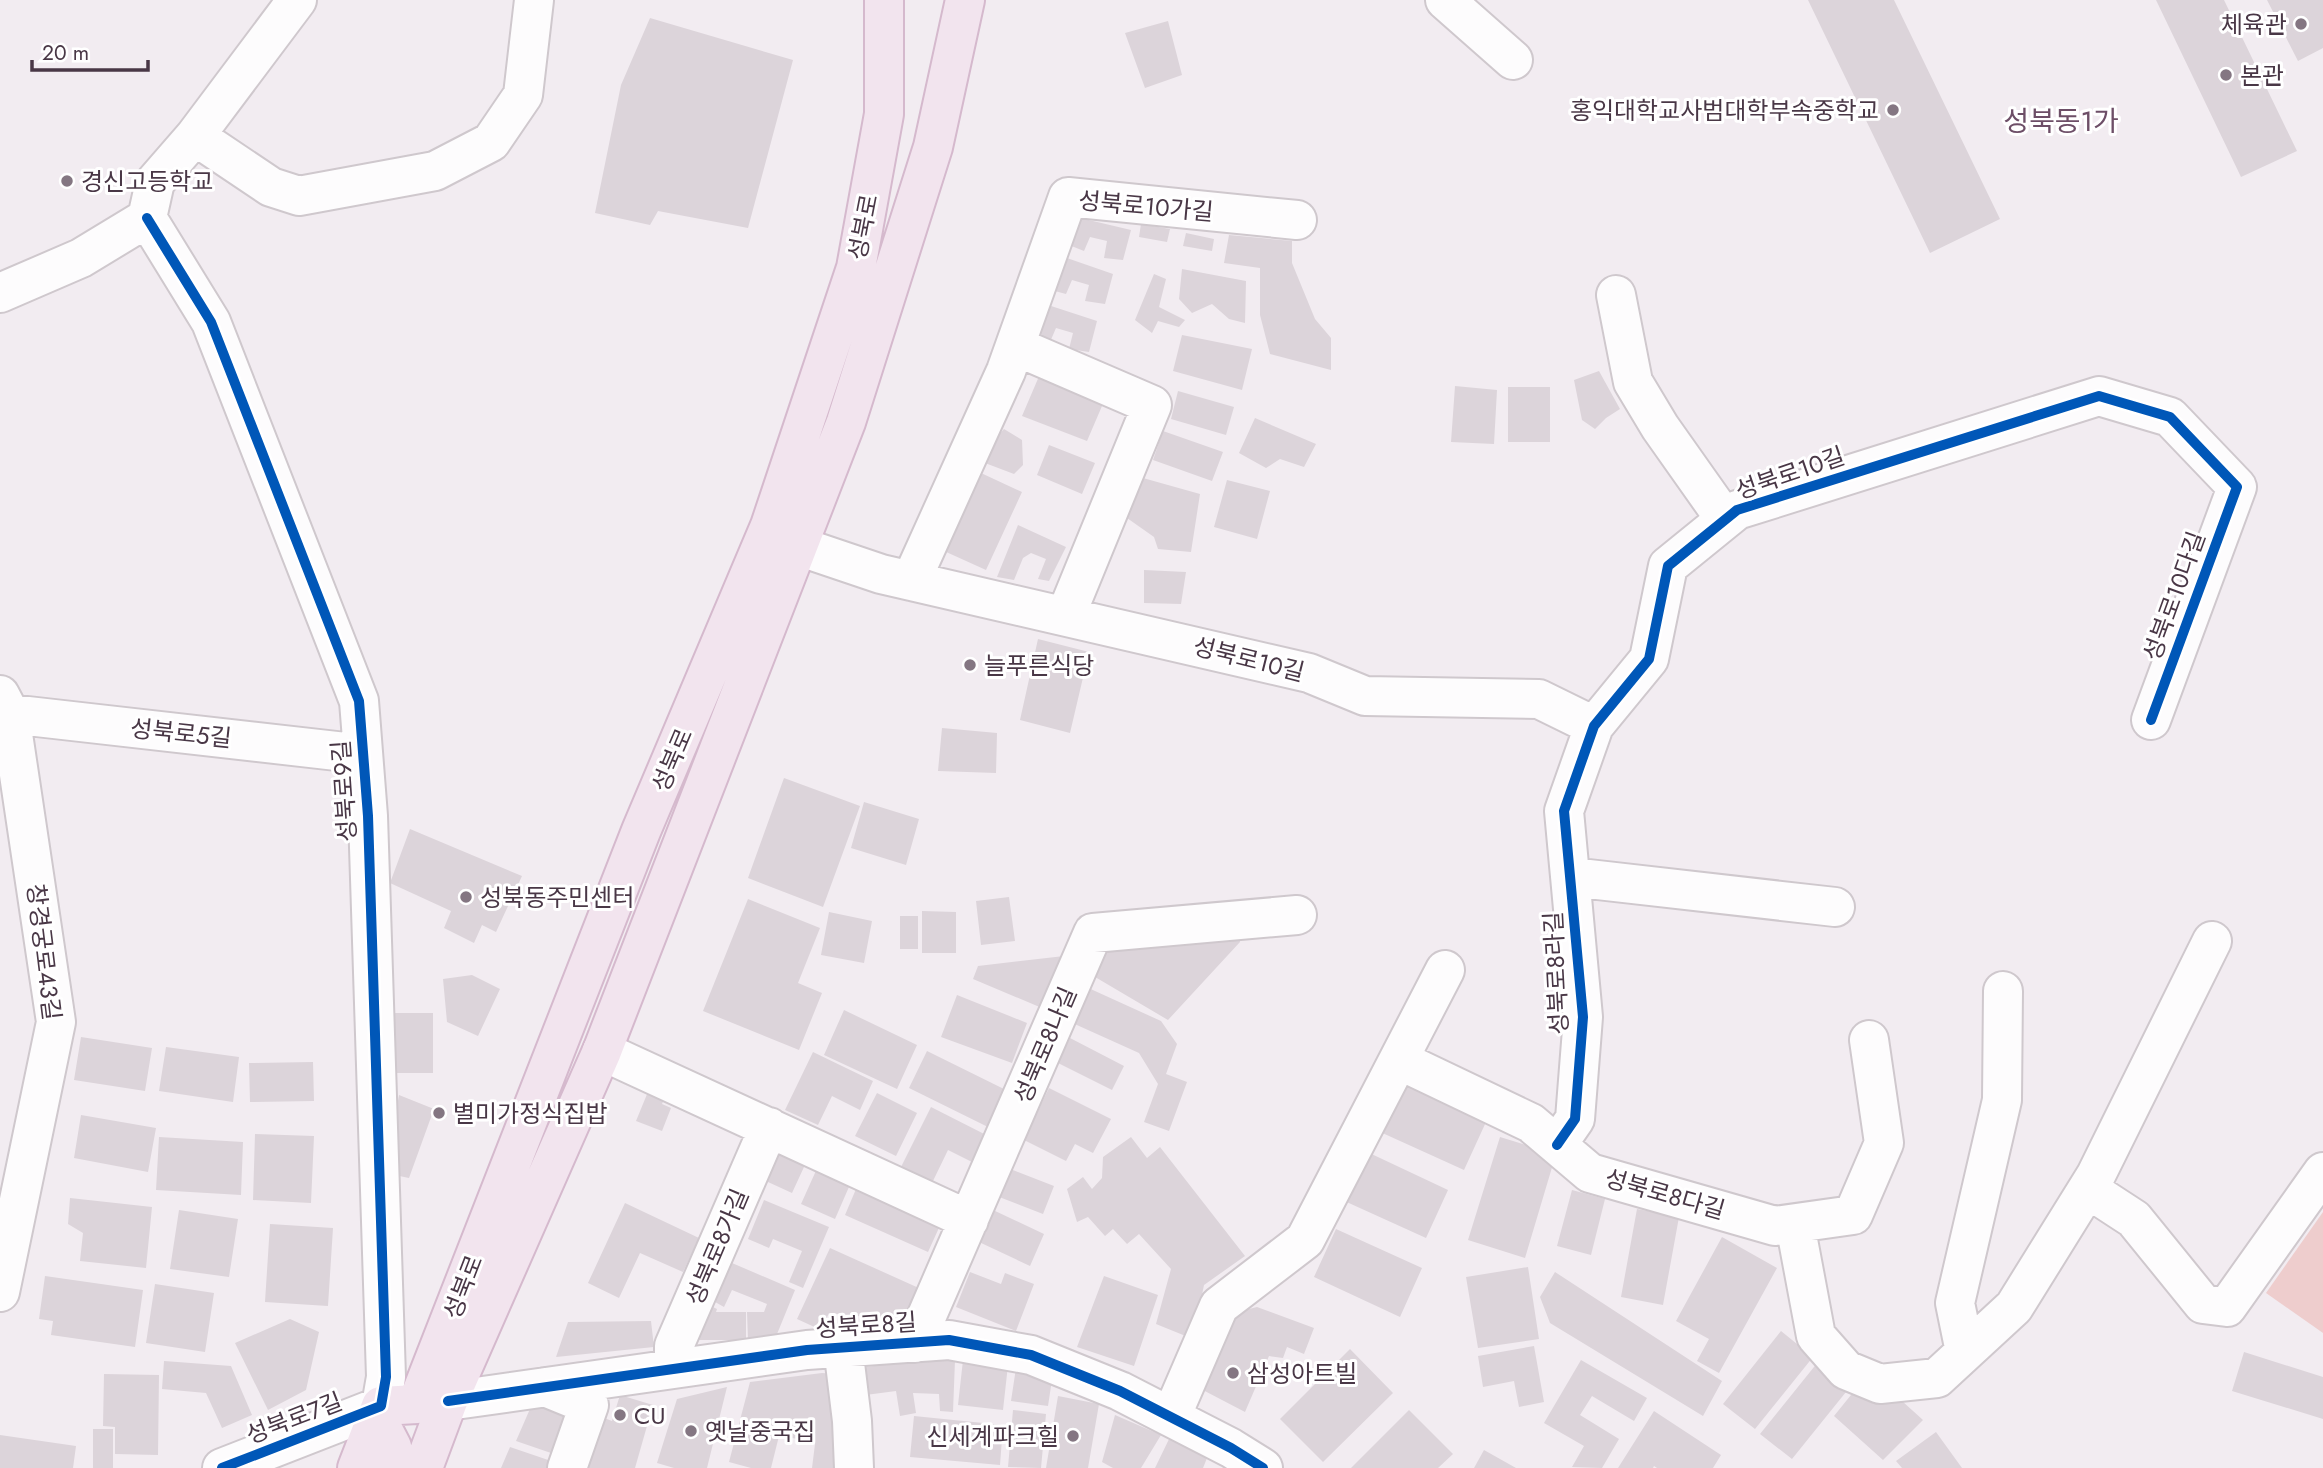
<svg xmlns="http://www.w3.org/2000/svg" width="2323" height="1468" viewBox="0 0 2323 1468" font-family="Jost,'Noto Sans KR',sans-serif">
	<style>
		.green { fill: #eecdcd }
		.building { fill: #dcd4da }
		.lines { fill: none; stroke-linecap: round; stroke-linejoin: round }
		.minor-casing { stroke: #cfc8cd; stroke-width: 42 }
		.major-casing { stroke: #d5b9cd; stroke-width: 42 }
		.minor { stroke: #fdfcfd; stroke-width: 38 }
		.major { stroke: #f2e4ee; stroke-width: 38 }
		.cycleway-casing { stroke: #fff; stroke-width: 15 }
		.cycleway { stroke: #0057b8; stroke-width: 10 }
		.poi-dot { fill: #847682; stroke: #fff; stroke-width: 2.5 }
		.labels { text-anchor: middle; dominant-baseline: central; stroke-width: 6; stroke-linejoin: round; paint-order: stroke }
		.poi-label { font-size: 24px; fill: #493746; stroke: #fff; text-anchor: start }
		.street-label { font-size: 24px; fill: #493746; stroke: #fff }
		.quarter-label { font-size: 28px; fill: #6d4e67; stroke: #fff }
	</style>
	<rect width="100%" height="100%" fill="#f2ecf1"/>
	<path class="green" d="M2323 1212V1333L2266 1293Z"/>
	<path class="building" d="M1808 0H1894L2000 219 1930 253Z
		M2156 0H2224L2297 151 2241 177Z
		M2267 0H2323V48L2298 61Z
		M650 18 793 60 748 228 658 211 650 225 595 213 621 85Z
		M1168 21 1182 75 1145 88 1125 33Z
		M1076 217 1131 230 1123 260 1104 258 1107 241 1090 237 1084 251 1069 245Z
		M1141 224 1170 229 1167 242 1139 237Z
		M1186 233 1214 239 1212 251 1183 246Z
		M1229 235 1292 241V263L1315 319 1331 338V370L1270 354 1260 315V268L1224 263Z
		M1064 257 1113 274 1105 304 1085 301 1089 285 1072 280 1066 294 1051 290Z
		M1182 269 1246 281 1245 323 1229 319 1212 304 1192 313 1179 299Z
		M1154 274 1166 279 1159 307 1185 320 1179 327 1158 321 1152 333 1135 320Z
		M1048 305 1097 321 1089 352 1069 349 1073 333 1056 328 1050 342 1034 338Z
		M1182 335 1252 349 1242 390 1173 371Z
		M1599 371 1620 409 1606 418 1595 429 1582 420 1574 380Z
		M1040 374 1105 399 1087 441 1022 416Z
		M1455 386 1497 390 1494 444 1451 442Z
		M1508 387H1550V442H1508Z
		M1178 391 1234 407 1226 435 1171 419Z
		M1255 418 1316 444 1304 467 1280 459 1266 468 1239 453Z
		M1004 429 1022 440 1023 465 1014 474 985 463 994 440Z
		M1163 431 1223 452 1212 481 1153 460Z
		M1049 445 1095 463 1082 494 1037 475Z
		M981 473 1022 492 986 570 944 551Z
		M1143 478 1200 494 1191 552 1158 549 1154 537 1127 518Z
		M1227 480 1270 491 1257 539 1214 527Z
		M1018 525 1066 547 1049 581 1038 579 1046 559 1031 553 1023 558 1014 580 997 577Z
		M1144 570 1186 572 1181 604 1144 603Z
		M1038 639 1089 652 1070 733 1020 720Z
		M942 728 997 733 996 773 938 771Z
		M784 778 860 806 823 907 748 878Z
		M864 802 919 819 906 865 851 848Z
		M410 829 522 876 496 932 482 925 474 943 444 928 451 911 390 883Z
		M1009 897 1015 941 981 945 976 901Z
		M748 899 820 928 798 983 822 993 799 1050 703 1011Z
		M922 911 956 912V953H922Z
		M829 912 872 921 864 963 821 955Z
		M900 916H918V949H900Z
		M1207 930 1238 931 1240 942 1168 1020 1090 974 1101 953Z
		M1073 955 1049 1011 973 979 978 966Z
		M472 975 500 989 478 1036 447 1022 443 979Z
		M1084 986 1161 1021 1177 1044 1166 1074 1187 1082 1169 1131 1144 1122 1158 1084 1139 1053 1068 1021Z
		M957 995 1027 1023 1012 1063 941 1037Z
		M844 1010 917 1045 897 1089 824 1055Z
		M388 1013H433V1073H389Z
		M81 1037 152 1048 145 1091 74 1080Z
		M1070 1038 1124 1066 1112 1090 1058 1063Z
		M166 1047 239 1057 233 1102 159 1091Z
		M927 1051 1008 1091 990 1128 909 1088Z
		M813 1052 873 1081 860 1110 832 1096 818 1125 785 1110Z
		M313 1062 314 1101 250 1102 249 1063Z
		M652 1082 669 1089 662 1104 671 1108 662 1131 636 1121Z
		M1400 1082 1486 1122 1464 1170 1378 1131Z
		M1049 1088 1111 1119 1093 1153 1075 1144 1066 1161 1024 1140Z
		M877 1093 917 1113 896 1156 855 1136Z
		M399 1095 434 1109 409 1178 385 1173Z
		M931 1107 996 1140 982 1167 948 1150 932 1183 901 1167Z
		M81 1115 156 1128 148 1172 74 1158Z
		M255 1134 314 1136 311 1203 253 1200Z
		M159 1137 243 1142 241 1195 156 1190Z
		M1131 1137 1147 1158 1160 1147 1245 1256 1204 1285 1193 1339 1156 1324 1171 1269 1139 1234 1127 1244 1113 1229 1105 1236 1088 1217 1077 1222 1067 1189 1083 1177 1092 1189 1102 1178 1103 1157Z
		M1500 1137 1556 1154 1525 1258 1468 1240Z
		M776 1139 810 1154 792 1193 759 1178Z
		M1363 1150 1448 1190 1426 1238 1340 1199Z
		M819 1164 852 1180 835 1219 801 1204Z
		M1005 1167 1054 1186 1043 1214 994 1195Z
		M859 1182 943 1219 928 1252 845 1215Z
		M1572 1190 1605 1199 1591 1255 1557 1246Z
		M70 1198 152 1207 146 1268 80 1261 83 1233 68 1224Z
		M764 1200 829 1227 803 1288 789 1282 802 1251 773 1239 769 1248 748 1239Z
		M625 1203 699 1238 683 1272 640 1253 619 1298 588 1283Z
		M1637 1209 1679 1217 1663 1305 1621 1297Z
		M179 1210 238 1219 229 1277 170 1269Z
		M993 1210 1044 1234 1030 1266 979 1242Z
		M270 1224 333 1228 328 1306 265 1302Z
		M1336 1229 1422 1268 1400 1317 1314 1277Z
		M1722 1237 1777 1268 1719 1373 1697 1361 1709 1339 1676 1321Z
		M830 1248 921 1289 912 1309 886 1319 829 1313 821 1330 797 1319Z
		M725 1260 795 1290 775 1339 748 1340 747 1312H764L767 1304 732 1290 724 1307 708 1298Z
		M1528 1267 1539 1339 1478 1348 1466 1277Z
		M970 1272 1001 1284 1005 1273 1034 1284 1016 1331 956 1307Z
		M1555 1272 1722 1381 1703 1416 1550 1323 1540 1297Z
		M45 1276 143 1290 135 1347 51 1335 53 1321 39 1319Z
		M1104 1276 1158 1295 1134 1366 1077 1347Z
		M155 1284 214 1293 205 1352 146 1343Z
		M707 1304 717 1309 716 1312H746V1340H692Z
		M1257 1307 1314 1328 1304 1354 1287 1347 1283 1358 1269 1356 1245 1412 1199 1388 1229 1314Z
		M290 1319 319 1332 306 1390 268 1410 235 1343Z
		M651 1321 654 1347 556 1357 568 1322Z
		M1781 1331 1813 1357 1755 1429 1723 1404Z
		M1534 1346 1544 1402 1519 1407 1514 1381 1483 1387 1478 1356Z
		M1350 1349 1393 1393 1323 1462 1280 1419Z
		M2244 1352 2323 1377V1419L2232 1391Z
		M955 1360 953 1412 940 1411 939 1394 913 1393 916 1413 900 1416 896 1391 858 1396 854 1369 908 1361Z
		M963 1360 1008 1365 1003 1410 958 1405Z
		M1581 1360 1647 1398 1634 1421 1592 1396 1580 1415 1619 1439 1602 1468 1572 1467 1584 1446 1544 1423Z
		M164 1361 231 1366 252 1415 222 1428 206 1393 162 1389Z
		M1818 1362 1850 1387 1792 1459 1760 1434Z
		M1016 1368 1053 1373 1048 1406 1011 1401Z
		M822 1373 836 1374 838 1468H812L815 1444 811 1441 779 1436 771 1468H751L729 1462 750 1382Z
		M104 1374 159 1375 158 1455 115 1454V1427L103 1426Z
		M727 1387 707 1468H674L657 1463 677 1399Z
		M1855 1390 1902 1401 1923 1420 1883 1460 1834 1416Z
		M620 1395 653 1405 635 1468H584L599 1416 612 1421Z
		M1058 1396 1099 1404 1088 1468H1046Z
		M533 1402 565 1414 551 1453 516 1441Z
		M1013 1410 1046 1414 1041 1468 1008 1467Z
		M1409 1410 1453 1454 1438 1468H1351Z
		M1654 1411 1721 1455 1713 1468H1657L1654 1466 1653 1468H1618Z
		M1115 1415 1161 1435 1141 1468H1113L1102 1462Z
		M914 1416 1003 1425 1000 1465 910 1457Z
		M93 1429H113V1468H93Z
		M1936 1432 1962 1468H1902L1896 1461Z
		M0 1435 76 1446 73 1468H0Z
		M1171 1435 1209 1453 1203 1468H1155Z
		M510 1447 557 1463 555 1468H501Z
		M1484 1450 1516 1468H1474Z"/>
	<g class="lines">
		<g class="minor-casing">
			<path id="minor" d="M1445 0 1513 60
				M195 136 271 187 299 196 435 171 491 142 523 95 534 0
				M147 218 211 322 359 701 368 816 386 1377 381 1406 222 1468
				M0 293 81 258 147 218 155 182 195 136 297 0
				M1616 295 1633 382 1660 427 1725 519
				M1015 346 1152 405 1066 615
				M798 546 881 574 1309 673 1365 696 1539 699 1594 726
				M911 581 1006 371 1068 197 1297 220
				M0 695 10 714 56 1022 0 1292
				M0 721 10 714 363 754
				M1571 877 1835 907
				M602 1051 969 1220
				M1399 1060 1531 1123 1590 1173 1775 1226 1853 1215 1884 1143 1869 1040
				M1557 1145 1575 1119 1583 1017 1564 811 1594 726 1649 659 1668 566 1737 510 2099 396 2170 417 2237 487 2151 720
				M2088 1189 2134 1219 2203 1304 2227 1307 2323 1172
				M1795 1224 1816 1336 1846 1370 1880 1384 1937 1378 2014 1307 2096 1175 2212 941
				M915 1343 1093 933 1297 915
				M843 1347 852 1421 854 1468
				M1965 1352 1955 1303 2002 1100 2003 991
				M674 1368V1346L769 1127
				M545 1387 589 1405 567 1468
				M448 1401 807 1350 949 1340 1031 1355 1120 1391 1231 1448 1263 1468
				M1171 1417 1219 1306 1305 1240 1445 970"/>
		</g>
		<g class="major-casing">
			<path id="major" d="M381 1406 417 1404 641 831 770 526 856 268 884 114V0
				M381 1406 379 1422 392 1447 397 1468
				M357 1468 381 1406
				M423 1468 448 1401 602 1051 846 422 933 147 965 0"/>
		</g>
		<use href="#minor" class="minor"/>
		<use href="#major" class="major"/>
		<g class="cycleway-casing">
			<path id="cycleway" d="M147 218 211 322 359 701 368 816 386 1377 381 1406 222 1468
				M1557 1145 1575 1119 1583 1017 1564 811 1594 726 1649 659 1668 566 1737 510 2099 396 2170 417 2237 487 2151 720
				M448 1401 807 1350 949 1340 1031 1355 1120 1391 1231 1448 1263 1468"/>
		</g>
		<use href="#cycleway" class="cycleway"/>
	</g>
	<g class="poi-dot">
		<circle cx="2301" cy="24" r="7"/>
		<circle cx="2226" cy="75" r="7"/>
		<circle cx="1893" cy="110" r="7"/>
		<circle cx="67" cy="181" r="7"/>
		<circle cx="970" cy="665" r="7"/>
		<circle cx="466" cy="897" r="7"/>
		<circle cx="439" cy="1113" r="7"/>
		<circle cx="1233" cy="1373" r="7"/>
		<circle cx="620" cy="1415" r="7"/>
		<circle cx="691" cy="1431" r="7"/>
		<circle cx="1073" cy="1436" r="7"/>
	</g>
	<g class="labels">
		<g class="poi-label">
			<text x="2287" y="24" text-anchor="end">체육관</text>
			<text x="2240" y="75">본관</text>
			<text x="1879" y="110" text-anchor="end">홍익대학교사범대학부속중학교</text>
			<text x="81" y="181">경신고등학교</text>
			<text x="984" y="665">늘푸른식당</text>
			<text x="480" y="897">성북동주민센터</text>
			<text x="453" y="1113">별미가정식집밥</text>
			<text x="1247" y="1373">삼성아트빌</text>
			<text x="634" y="1415">CU</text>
			<text x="705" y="1431">옛날중국집</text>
			<text x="1059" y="1436" text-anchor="end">신세계파크힐</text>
		</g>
		<g class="street-label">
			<text transform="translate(1146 206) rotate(5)">성북로10가길</text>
			<text transform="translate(863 227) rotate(-79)">성북로</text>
			<text transform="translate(1790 473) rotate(-19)">성북로10길</text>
			<text transform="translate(2174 596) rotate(-70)">성북로10다길</text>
			<text transform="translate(1249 659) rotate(14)">성북로10길</text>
			<text transform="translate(181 733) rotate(6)">성북로5길</text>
			<text transform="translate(672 760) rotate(-67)">성북로</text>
			<text transform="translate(344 791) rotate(-94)">성북로9길</text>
			<text transform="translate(44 952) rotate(83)">창경궁로43길</text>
			<text transform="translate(1556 973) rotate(-93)">성북로8라길</text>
			<text transform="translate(1045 1045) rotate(-67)">성북로8나길</text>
			<text transform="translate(1665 1194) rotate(16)">성북로8다길</text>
			<text transform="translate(717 1247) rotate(-67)">성북로8가길</text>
			<text transform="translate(463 1287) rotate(-69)">성북로</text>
			<text transform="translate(866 1325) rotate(-4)">성북로8길</text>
			<text transform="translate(294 1418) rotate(-21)">성북로7길</text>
		</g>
		<g class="quarter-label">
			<text x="2061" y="121">성북동1가</text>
		</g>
	</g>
	<path d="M32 60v10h116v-10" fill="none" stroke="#493746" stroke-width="3.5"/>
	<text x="42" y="60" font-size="21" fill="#493746" stroke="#ffffff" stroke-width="5" paint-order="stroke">20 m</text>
</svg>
